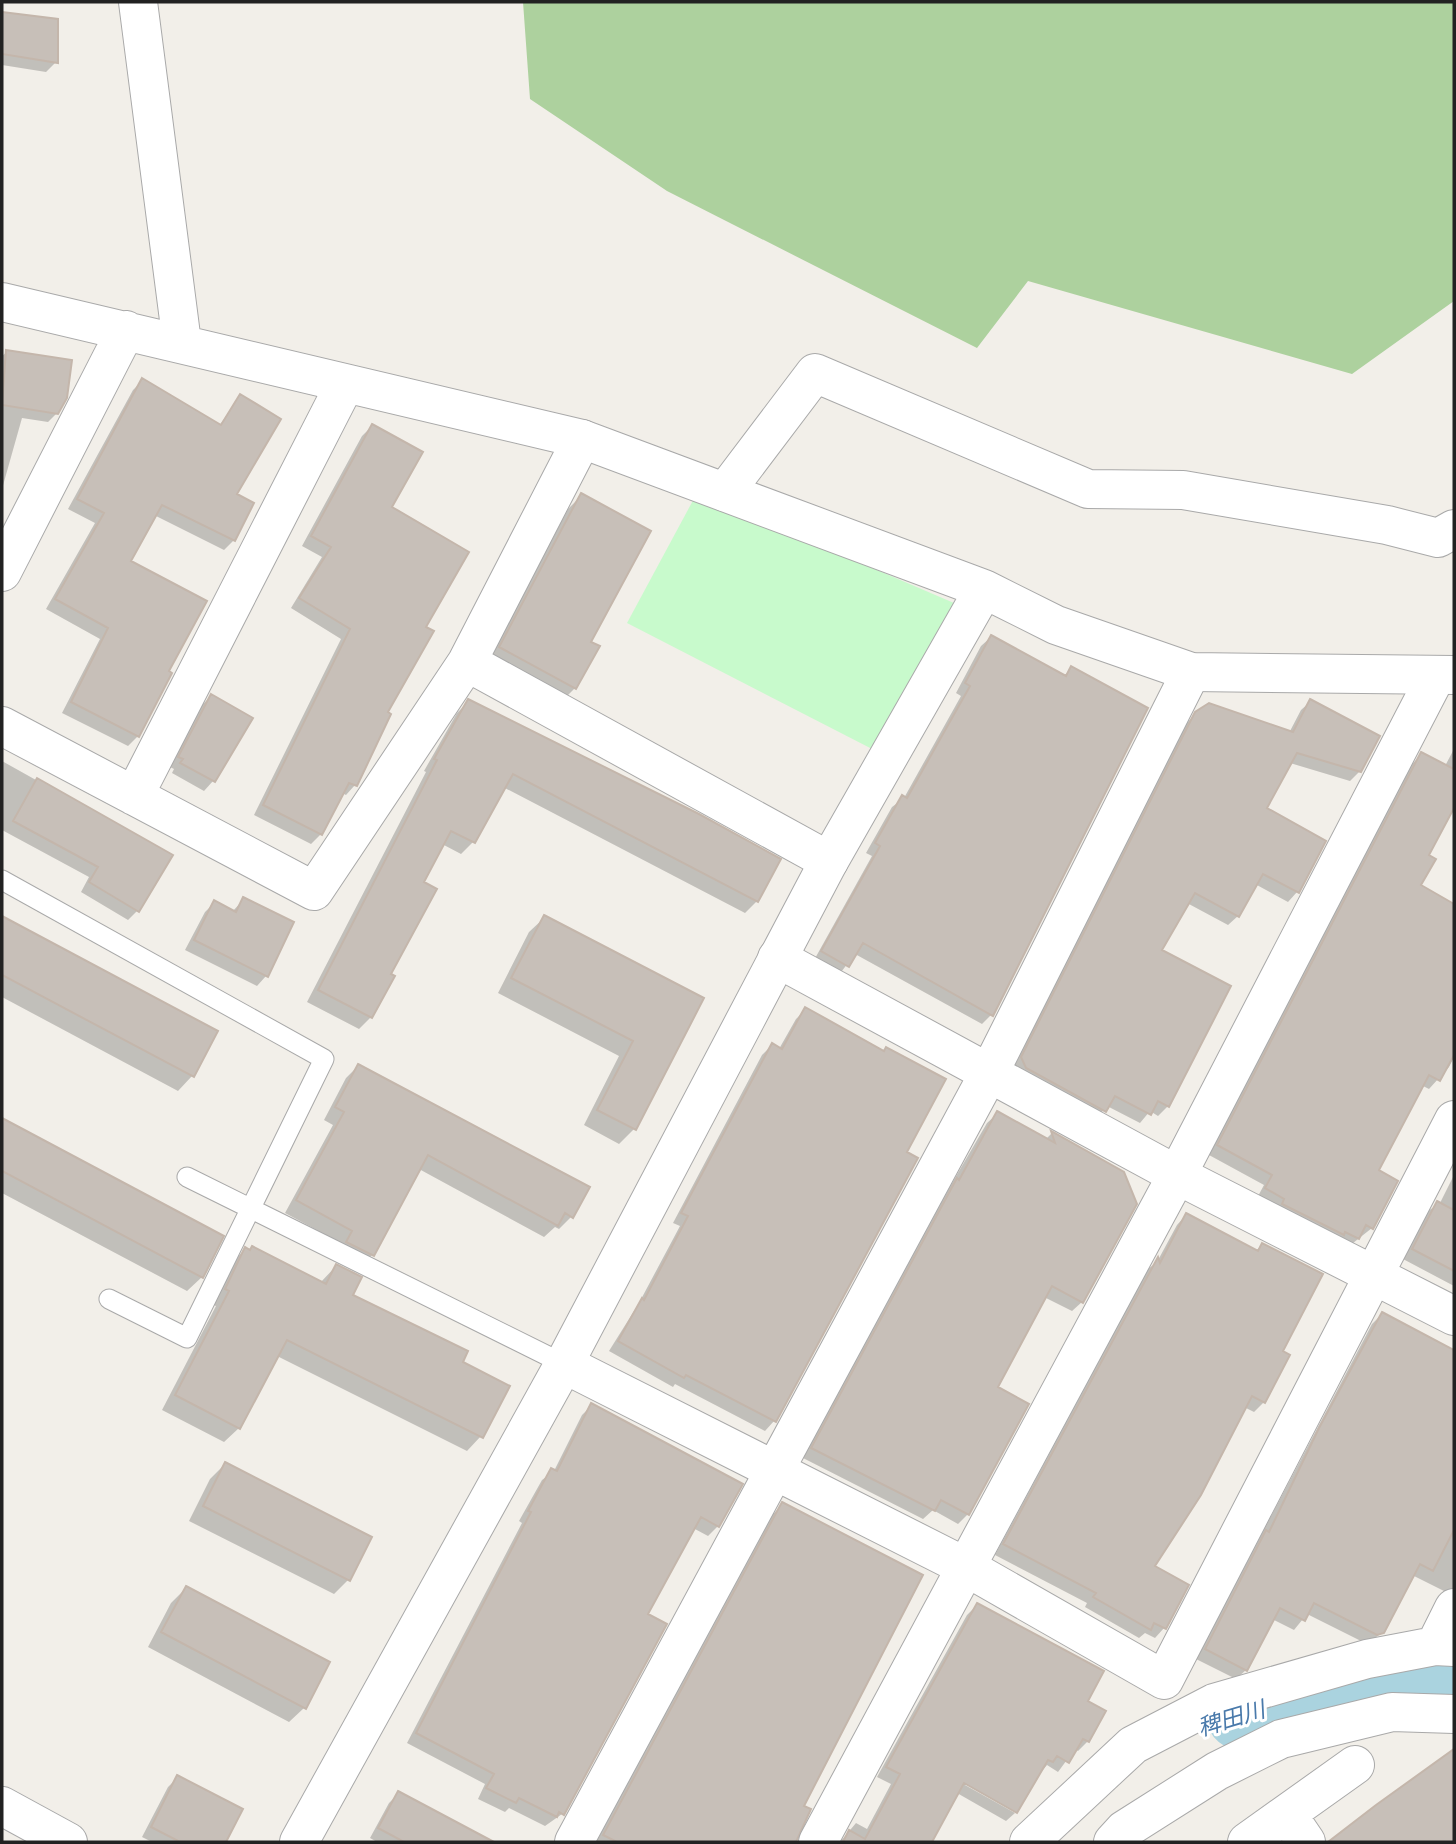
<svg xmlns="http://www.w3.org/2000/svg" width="1456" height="1844" viewBox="0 0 1456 1844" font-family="Quicksand,'Noto Sans JP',sans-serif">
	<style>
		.forest { fill: #add19e }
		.park { fill: #c8facc }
		.shadow { fill: #0003 }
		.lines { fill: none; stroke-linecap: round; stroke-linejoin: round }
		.river { stroke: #aad3df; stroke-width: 70 }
		.building { fill: #c7bfb8; stroke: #c4b6ab; stroke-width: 2 }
		.service-casing { stroke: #a9a9a9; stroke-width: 21 }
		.minor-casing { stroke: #a9a9a9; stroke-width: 40 }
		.tertiary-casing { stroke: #a9a9a9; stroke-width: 40 }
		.service { stroke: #fff; stroke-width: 19 }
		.minor { stroke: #fff; stroke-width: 38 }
		.tertiary { stroke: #fff; stroke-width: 38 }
		.labels { text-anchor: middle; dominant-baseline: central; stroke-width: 6; stroke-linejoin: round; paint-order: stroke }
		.water-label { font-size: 23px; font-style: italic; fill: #4a7aab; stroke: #fff }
	</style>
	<rect width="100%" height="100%" fill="#f2efe9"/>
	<path class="forest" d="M523 2H1454V301L1352 374 1028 281 977 348 667 191 530 99Z"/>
	<path class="park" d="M697 493 954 603 876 751 627 623Z"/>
	<path class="shadow" d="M2 14 56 21V62L46 72 2 65Z
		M7 352 57 413 48 422 22 418 2 489V356Z
		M142 381 219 426 240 396 234 540 224 550 154 515 129 562 167 672 138 736 128 746 62 713 100 639 46 609 95 523 68 509 133 390Z
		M372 426 390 508 423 627 355 785 346 795 342 793 321 834 311 844 254 815 341 639 291 608 322 557 302 546 362 436Z
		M581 496 589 642 597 647 575 688 562 701 488 660 568 509Z
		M991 637 1063 677 1072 668 992 1014 982 1024 855 954 838 976 813 962 872 856 866 853 892 807 904 798 961 696 956 693 981 646Z
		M211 696 250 718 213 781 204 791 172 773 174 769 170 767 201 706Z
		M469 701 757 901 745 913 503 787 473 842 461 854 442 844 421 883 371 1017 359 1029 307 1002 426 772 424 771 457 713Z
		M1311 701 1360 771 1350 781 1290 763 1265 809 1324 841 1297 892 1288 902 1255 884 1238 916 1228 925 1187 903 1159 950 1168 1106 1158 1116 1150 1111 1140 1123 1107 1106 1095 1120 1013 1068 1186 724 1196 713 1289 733 1301 710Z
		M1454 749V811H1451L1426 856 1419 886 1454 906V1057L1449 1067 1429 1089 1421 1085 1377 1171 1372 1228 1348 1247 1257 1198 1264 1185 1209 1155 1412 764 1422 754 1445 766Z
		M2 761 170 855 138 910 128 920 81 892 89 877 2 830Z
		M244 899 291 923 266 976 257 986 185 950 205 912 214 903 232 912Z
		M2 918 216 1032 192 1076 178 1091 2 997Z
		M544 918 701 999 634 1129 619 1144 584 1125 619 1056 498 993 529 932Z
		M806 1009 774 1421 765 1431 675 1384 673 1387 609 1351 639 1303 680 1226 673 1223 762 1055 772 1045 779 1049 796 1019Z
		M358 1066 571 1217 559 1229 555 1227 544 1237 419 1169 372 1255 360 1267 341 1243 285 1213 333 1125 324 1120 346 1078Z
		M997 1114 1045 1140 1051 1134 1122 1173 1082 1302 1072 1311 1044 1297 996 1388 1027 1404 968 1514 958 1524 933 1510 923 1519 803 1458 948 1190 987 1123Z
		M2 1120 221 1237 202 1277 187 1291 2 1193Z
		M1454 1175V1286L1403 1259 1428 1211 1440 1203Z
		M1186 1215 1255 1252 1262 1245 1281 1351 1264 1402 1254 1412 1244 1407 1152 1566 1164 1628 1155 1638 1145 1633 1139 1638 1085 1607 1087 1603 995 1555 1148 1269 1157 1262 1177 1225Z
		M245 1249 320 1283 336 1266 350 1295 481 1436 467 1451 277 1356 239 1428 224 1442 162 1410 216 1306 211 1304 231 1264Z
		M1382 1314 1454 1351V1596L1412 1575 1383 1632 1367 1644 1307 1614 1294 1630 1272 1619 1246 1670 1236 1679 1196 1659 1372 1324Z
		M592 1405 718 1526 708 1536 693 1528 646 1615 562 1814 545 1826 509 1808 505 1812 478 1799 485 1784 407 1743 522 1523 519 1521 542 1480 554 1471 582 1415Z
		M225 1464 348 1580 334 1594 189 1521 210 1479Z
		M783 1504 801 1806 808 1810 795 1842H596L773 1514Z
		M186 1588 304 1708 289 1722 148 1647 171 1603Z
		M977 1605 1085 1702 1088 1741 1078 1751 1075 1749 1058 1772 1047 1765 1042 1771 958 1777 956 1780 1015 1813 1006 1821 957 1793 930 1842H840L856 1823 867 1829 891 1784 877 1777 967 1615Z
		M1454 1751V1842H1333L1343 1832Z
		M178 1777 241 1810 224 1842H152L142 1837 168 1787Z
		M399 1793 485 1839 483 1842H377L370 1838 389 1803Z"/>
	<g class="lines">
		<path class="river" d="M1241 1715 1323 1690 1393 1679H1454"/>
	</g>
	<path class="building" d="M2 12 58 19V63L2 54Z
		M6 350 72 360 67 398 58 414 2 405Z
		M142 378 221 425 240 394 281 419 237 494 254 503 235 541 162 505 131 561 207 601 169 671 172 673 139 737 71 702 108 628 55 599 104 513 77 499Z
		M372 424 423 452 392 507 469 552 426 627 434 631 388 712 391 714 357 786 349 783 322 835 263 805 350 629 299 598 331 547 311 536Z
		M581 493 651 531 591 642 600 646 576 689 499 647Z
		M991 635 1066 676 1071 666 1148 708 993 1016 863 943 849 967 821 951 880 846 875 843 902 795 907 798 970 686 965 683Z
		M211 694 253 718 215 782 180 763 183 759 178 757Z
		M468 699 699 814 781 859 758 902 513 774 475 843 451 831 424 882 437 889 391 974 395 976 372 1018 318 990 437 760 434 759Z
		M1310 699 1380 736 1361 772 1297 753 1267 808 1326 841 1299 893 1263 874 1239 917 1195 893 1162 950 1231 986 1169 1107 1158 1101 1151 1115 1115 1096 1106 1112 1026 1068 1021 1057 1195 712 1209 703 1293 732Z
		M1421 752 1454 769V808L1429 855 1436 859 1421 885 1454 904V1055L1440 1081 1429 1075 1379 1170 1398 1181 1373 1229 1366 1225 1359 1239 1345 1232 1344 1235 1282 1204 1284 1199 1265 1188 1272 1175 1217 1145Z
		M37 778 173 855 139 912 89 882 98 867 13 821Z
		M243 897 294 922 268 977 194 940 214 900 236 912Z
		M544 915 704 998 636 1130 597 1110 633 1041 511 978Z
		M2 916 218 1031 194 1077 2 975Z
		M805 1007 884 1051 886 1047 946 1079 907 1152 918 1158 776 1422 686 1375 684 1378 618 1341 642 1298 644 1300 688 1216 681 1213 772 1043 782 1049Z
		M358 1064 590 1187 573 1218 565 1213 558 1226 428 1155 374 1256 346 1242 352 1231 296 1200 344 1112 335 1107Z
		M997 1111 1055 1143 1051 1131 1124 1172 1137 1204 1083 1303 1052 1286 998 1387 1029 1404 969 1515 941 1500 935 1511 811 1448 957 1178 959 1180Z
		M2 1118 224 1236 203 1278 2 1171Z
		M1437 1201 1454 1210V1271L1412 1249Z
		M1186 1213 1258 1251 1262 1243 1323 1274 1283 1351 1290 1355 1265 1403 1252 1396 1201 1495 1155 1566 1189 1585 1166 1629 1154 1623 1151 1630 1093 1597 1096 1593 1003 1544 1158 1257 1160 1263Z
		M252 1246 326 1284 336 1264 362 1277 353 1295 468 1351 463 1362 510 1386 483 1438 287 1340 240 1429 175 1395 229 1291 225 1289 245 1247 250 1250Z
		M1382 1312 1454 1350V1530L1433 1571 1420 1564 1384 1633 1377 1635 1314 1603 1305 1621 1280 1608 1247 1671 1205 1649 1266 1530 1269 1532 1319 1428Z
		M591 1403 743 1484 719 1527 701 1517 648 1614 667 1624 564 1815 559 1812 557 1817 519 1798 516 1803 486 1788 494 1774 416 1733 531 1512 528 1511 551 1468 557 1471Z
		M225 1462 372 1537 350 1581 203 1506Z
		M782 1502 923 1575 804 1806 811 1809 796 1842H617L603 1835Z
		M186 1586 330 1662 306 1709 161 1632Z
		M977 1603 1104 1671 1088 1701 1106 1711 1089 1742 1083 1739 1069 1763 1057 1756 1053 1762 1048 1760 1017 1813 964 1783 932 1842H843L849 1830 865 1839 900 1774 886 1767Z
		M1454 1749V1842H1328L1376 1805Z
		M177 1775 243 1809 226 1842H180L151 1827Z
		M398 1791 494 1842H404L378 1828Z"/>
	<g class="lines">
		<g class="service-casing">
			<path id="service" d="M2 880 324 1059 187 1338 109 1299
				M187 1177 564 1364"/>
		</g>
		<g class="minor-casing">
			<path id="minor" d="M138 2 182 343
				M2 302 582 439 467 662 314 891 2 726
				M725 492 815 373 1088 489 1183 490 1387 525 1438 538 1454 529
				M2 572 126 330
				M467 662 829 861
				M134 796 345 384
				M777 958 1177 1175 1454 1316
				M564 1364 966 1567 1164 1680 1454 1120
				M1454 1608 1435 1646 1454 1647
				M2 1806 68 1842
				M1287 1814 1306 1842
				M574 1842 989 1073 1191 672
				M818 1842 1177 1175 1436 676
				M1029 1842 1133 1745 1214 1703 1367 1659 1435 1646
				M1113 1842 1124 1830 1217 1771 1281 1739 1392 1712 1454 1714
				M1247 1842 1355 1765"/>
		</g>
		<g class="tertiary-casing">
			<path id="tertiary" d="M582 439 984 589 1056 625 1191 672 1454 675
				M299 1842 564 1364 829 861 984 589"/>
		</g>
		<use href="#service" class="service"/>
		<use href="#minor" class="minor"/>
		<use href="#tertiary" class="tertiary"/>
	</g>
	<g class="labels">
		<g class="water-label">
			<text transform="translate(1231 1718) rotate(-17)">稗田川</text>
		</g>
	</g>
	<rect width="1456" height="1844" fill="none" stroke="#222222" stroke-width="7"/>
</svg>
